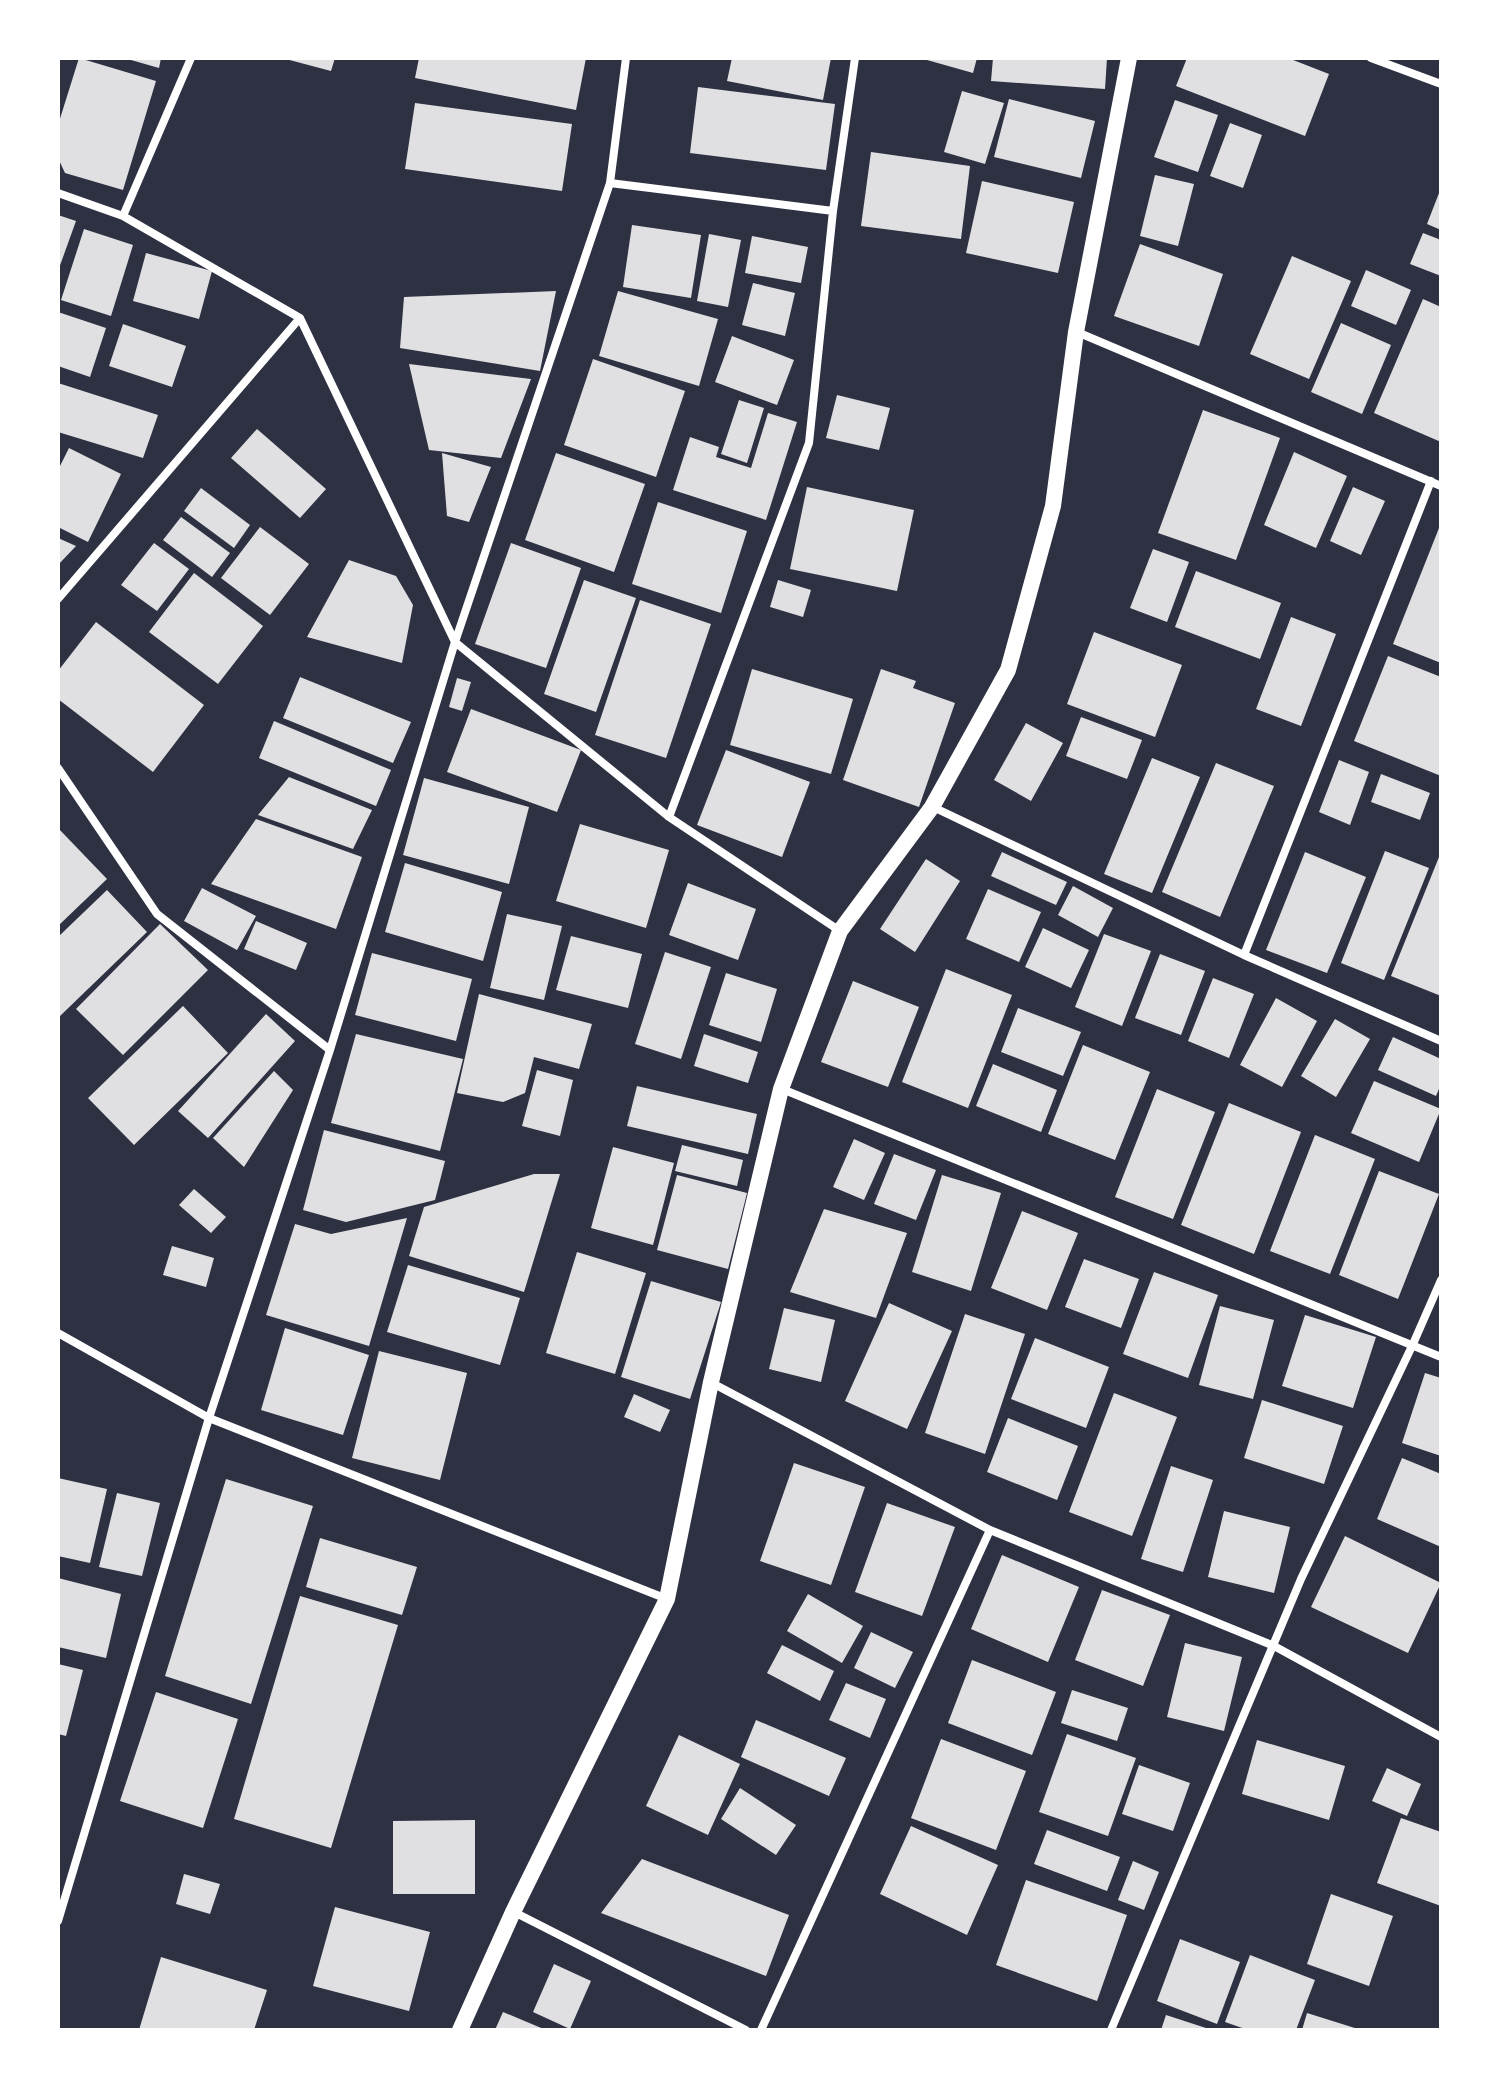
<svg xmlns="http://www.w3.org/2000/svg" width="1499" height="2088" viewBox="0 0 1499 2088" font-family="Poppins,sans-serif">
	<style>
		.building { fill: #e0e0e3 }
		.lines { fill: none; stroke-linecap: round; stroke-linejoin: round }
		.minor { stroke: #fff; stroke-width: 8 }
		.secondary { stroke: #fff; stroke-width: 16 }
	</style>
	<rect width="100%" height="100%" fill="#2d3142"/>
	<path class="building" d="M79 58 156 81 123 190 65 173 58 158V125Z
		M124 58H161L159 68Z
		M282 58H335L331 71Z
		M419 58H586L576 110 415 78Z
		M732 58H831L823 100 727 81Z
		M920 58H977L973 73Z
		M993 58H1107L1105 89 991 81Z
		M1187 58H1288L1329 74 1305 136 1176 86Z
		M698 87 835 104 826 170 690 153Z
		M962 91 1004 103 985 164 944 152Z
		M1009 99 1095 121 1081 178 994 157Z
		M1175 100 1218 115 1198 172 1154 157Z
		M415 103 572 124 562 191 405 169Z
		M1230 123 1262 135 1243 188 1210 176Z
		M871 152 970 166 961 239 861 226Z
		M1155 175 1194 184 1178 246 1140 236Z
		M982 181 1074 202 1058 273 966 253Z
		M1441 188V230L1427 224Z
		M58 215 76 221 58 271Z
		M632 225 701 235 691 298 623 287Z
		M84 229 133 245 111 316 61 300Z
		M1423 233 1441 240V276L1410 264Z
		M709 234 741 240 728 307 697 301Z
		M752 236 808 247 801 283 745 273Z
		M1140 244 1223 274 1199 346 1114 316Z
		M146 253 212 271 199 319 133 301Z
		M1292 256 1351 281 1309 379 1250 354Z
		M1366 270 1411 290 1396 325 1351 306Z
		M753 283 795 293 785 336 742 325Z
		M556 291 540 371 400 348 404 297Z
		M618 291 718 319 699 386 599 356Z
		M1423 299 1441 307V442L1374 413Z
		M58 312 106 328 90 377 58 366Z
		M1341 323 1391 345 1362 414 1311 392Z
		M123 324 186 346 172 387 109 366Z
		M732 336 794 360 777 405 715 382Z
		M593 359 685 391 656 477 564 445Z
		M409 364 531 379 501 458 429 450Z
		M58 383 158 415 143 458 58 432Z
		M837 395 890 408 879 450 826 438Z
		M739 400 764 408 747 463 721 454Z
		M1203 410 1280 438 1236 560 1158 533Z
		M768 413 797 422 766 520 673 490 690 437 719 447 716 457 751 468Z
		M257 429 326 489 300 518 231 458Z
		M69 448 121 474 88 542 58 527V470Z
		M1294 452 1347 476 1316 548 1264 525Z
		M442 453 491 467 469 522 447 516Z
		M556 453 645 484 614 572 525 540Z
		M807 487 914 510 897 591 790 569Z
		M1353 487 1385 501 1361 555 1330 541Z
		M201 488 250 525 234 548 184 511Z
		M658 502 747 531 721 613 632 584Z
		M181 517 230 553 212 577 163 540Z
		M1441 523V663L1393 644Z
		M260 527 309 564 270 615 221 578Z
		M58 538 76 546 58 565Z
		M154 543 189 569 157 611 121 585Z
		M511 543 581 568 546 668 475 644Z
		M1153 549 1189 562 1167 622 1130 608Z
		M349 560 396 576 413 605 402 663 307 637Z
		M1196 571 1281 603 1260 659 1175 627Z
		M194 573 263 626 218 684 149 632Z
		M584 580 636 598 596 712 544 694Z
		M778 580 811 590 803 617 770 607Z
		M640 600 711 624 666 758 595 735Z
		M1291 617 1336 634 1301 726 1256 709Z
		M96 622 204 705 153 772 58 699V671Z
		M1094 632 1182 665 1155 737 1067 704Z
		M1388 656 1441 677V776L1354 741Z
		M752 669 853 699 831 774 730 745Z
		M881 669 916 681 913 688 955 703 919 807 843 780Z
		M300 677 411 722 393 763 283 718Z
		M457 678 471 682 462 711 449 707Z
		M471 709 581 750 557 812 447 772Z
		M1081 717 1142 740 1127 779 1066 756Z
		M274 721 391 770 376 806 259 758Z
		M1026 723 1063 743 1031 801 994 780Z
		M726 750 810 782 782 857 697 825Z
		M1152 758 1200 777 1152 893 1104 874Z
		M1339 760 1369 772 1350 825 1319 812Z
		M1216 763 1274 786 1220 917 1162 892Z
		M1381 774 1430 793 1420 820 1371 802Z
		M289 777 372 810 353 849 258 815Z
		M424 778 529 807 509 884 403 855Z
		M256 819 362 857 336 929 211 884Z
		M580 824 669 850 646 928 556 901Z
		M58 828 107 879 58 926Z
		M1385 851 1429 868 1384 980 1341 963Z
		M1002 852 1067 882 1056 905 991 876Z
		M1305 852 1366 877 1327 973 1266 950Z
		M1439 857 1441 858V996L1391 976Z
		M926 859 960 881 915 952 880 929Z
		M405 863 502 892 483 961 385 932Z
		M688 883 756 909 738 960 669 935Z
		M1073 886 1113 908 1098 937 1058 915Z
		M202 888 256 916 237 950 184 921Z
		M988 889 1041 912 1019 962 966 939Z
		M107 890 147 932 60 1016 58 1014V937Z
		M507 914 562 926 544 1000 490 988Z
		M256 921 307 943 296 970 244 949Z
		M160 924 208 970 123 1055 76 1009Z
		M1043 928 1089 950 1071 988 1025 967Z
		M1104 934 1151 951 1122 1026 1075 1007Z
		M571 936 642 954 628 1008 556 990Z
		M665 952 711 967 681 1059 635 1044Z
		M372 953 472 979 456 1041 355 1015Z
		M1160 954 1205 971 1181 1035 1135 1018Z
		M946 969 1012 995 968 1108 902 1082Z
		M726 973 777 989 761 1042 709 1025Z
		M1213 978 1254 994 1229 1058 1188 1041Z
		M853 981 919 1007 888 1087 821 1062Z
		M479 994 592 1024 579 1069 534 1057 525 1093 503 1102 457 1093Z
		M1276 998 1317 1021 1282 1087 1240 1065Z
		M183 1006 228 1053 134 1145 88 1098Z
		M1018 1008 1081 1032 1063 1076 1001 1052Z
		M266 1014 295 1041 208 1138 178 1111Z
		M1335 1019 1370 1039 1336 1097 1301 1076Z
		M356 1034 463 1059 440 1151 331 1123Z
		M704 1034 758 1052 748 1083 694 1066Z
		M1393 1037 1441 1059V1084L1436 1096 1378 1070Z
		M1083 1045 1150 1072 1115 1160 1048 1134Z
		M993 1064 1057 1090 1041 1132 976 1106Z
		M537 1070 573 1080 560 1136 522 1126Z
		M274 1071 293 1090 244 1167 213 1138Z
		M1374 1081 1441 1109 1419 1162 1351 1133Z
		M637 1086 757 1114 748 1154 627 1126Z
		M1157 1089 1215 1112 1173 1219 1115 1197Z
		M1229 1103 1301 1132 1254 1254 1181 1225Z
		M324 1130 445 1161 435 1200 346 1222 303 1210Z
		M1315 1135 1375 1159 1330 1274 1270 1251Z
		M854 1139 885 1153 864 1200 833 1187Z
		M682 1145 743 1160 737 1186 675 1171Z
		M613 1147 674 1163 653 1245 591 1228Z
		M894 1154 936 1170 916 1220 874 1204Z
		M1379 1171 1439 1194 1398 1299 1339 1275Z
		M534 1174H560L524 1292 409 1256 424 1207Z
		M677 1175 747 1193 728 1269 657 1250Z
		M942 1175 1001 1193 971 1291 912 1272Z
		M194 1189 226 1217 211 1233 179 1205Z
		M824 1209 907 1233 876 1318 790 1292Z
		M1022 1211 1078 1233 1047 1310 991 1288Z
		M407 1218 369 1346 266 1315 295 1224 331 1234Z
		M172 1246 214 1258 206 1287 163 1275Z
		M577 1252 646 1273 615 1374 546 1353Z
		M1084 1259 1139 1279 1121 1328 1065 1307Z
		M408 1265 520 1298 500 1365 387 1332Z
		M1154 1272 1218 1295 1188 1378 1123 1354Z
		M651 1281 721 1302 690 1399 621 1377Z
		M889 1303 952 1331 907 1429 845 1401Z
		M1220 1306 1274 1320 1253 1399 1199 1385Z
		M784 1308 835 1320 821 1382 769 1369Z
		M965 1314 1025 1334 985 1454 925 1433Z
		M1305 1315 1376 1337 1353 1408 1282 1386Z
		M285 1328 369 1355 343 1435 261 1410Z
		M1035 1338 1109 1367 1086 1428 1011 1399Z
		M379 1351 467 1373 440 1480 352 1458Z
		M1425 1373 1441 1378V1456L1402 1443Z
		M1114 1393 1177 1417 1132 1536 1069 1512Z
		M634 1394 670 1410 660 1432 624 1417Z
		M1262 1400 1343 1426 1324 1484 1244 1458Z
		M1008 1418 1078 1446 1057 1500 987 1472Z
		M1402 1458 1441 1474V1547L1377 1519Z
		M794 1463 865 1487 831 1585 760 1561Z
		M1171 1466 1213 1480 1183 1572 1141 1559Z
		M58 1478 107 1489 90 1563 58 1556Z
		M226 1479 313 1506 251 1704 165 1676Z
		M117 1493 160 1503 142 1576 99 1567Z
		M887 1503 955 1527 922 1616 855 1592Z
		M1224 1511 1290 1527 1274 1593 1208 1577Z
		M1345 1536 1441 1583 1408 1653 1311 1607Z
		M320 1538 417 1567 402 1615 306 1587Z
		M1002 1555 1079 1587 1048 1662 971 1629Z
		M58 1578 121 1594 106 1658 58 1647Z
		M1102 1590 1170 1615 1143 1686 1075 1660Z
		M808 1594 863 1626 842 1663 787 1631Z
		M300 1596 398 1625 331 1848 234 1819Z
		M871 1632 913 1652 895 1688 854 1668Z
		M1185 1643 1242 1657 1224 1731 1167 1717Z
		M782 1645 834 1671 820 1701 767 1673Z
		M972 1660 1056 1692 1032 1755 948 1723Z
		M58 1664 83 1670 66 1736 58 1734Z
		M846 1683 886 1699 870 1738 829 1720Z
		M1072 1690 1128 1708 1117 1741 1061 1723Z
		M156 1692 238 1719 203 1828 120 1801Z
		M756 1720 846 1758 829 1796 741 1757Z
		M1067 1734 1136 1758 1108 1836 1039 1812Z
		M679 1735 740 1764 708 1835 646 1806Z
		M941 1739 1026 1771 996 1850 911 1818Z
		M1257 1740 1345 1766 1329 1820 1242 1794Z
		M1139 1765 1190 1783 1173 1831 1122 1814Z
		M1387 1768 1421 1784 1407 1816 1372 1801Z
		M740 1788 796 1825 776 1855 721 1819Z
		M1401 1818 1441 1832V1906L1377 1883Z
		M475 1820V1894H393V1821Z
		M911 1826 998 1865 967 1935 880 1894Z
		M1047 1830 1120 1857 1107 1891 1034 1864Z
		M642 1859 789 1915 766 1976 601 1913Z
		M1133 1861 1159 1872 1144 1910 1118 1900Z
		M184 1874 220 1884 210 1914 176 1904Z
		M1026 1880 1127 1915 1097 2001 996 1965Z
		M1331 1894 1393 1916 1369 1986 1307 1964Z
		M335 1907 430 1932 409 2011 313 1986Z
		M1180 1939 1240 1962 1217 2024 1157 2001Z
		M1250 1955 1315 1980 1296 2030H1248L1225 2022Z
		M161 1957 267 1990 254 2030H139Z
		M554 1964 591 1981 570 2029 533 2012Z
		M503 2012 546 2030H495Z
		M1307 2013 1358 2029V2030H1302Z
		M1166 2015 1209 2029V2030H1161Z"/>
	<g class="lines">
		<path class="minor" d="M1371 58 1441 84
			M610 183 833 211
			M58 193 123 216 300 318 455 642 669 817 840 931
			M123 216 191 58
			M1077 332 1441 486
			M58 599 300 318
			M58 768 157 914 330 1050
			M933 807 1244 955 1441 1041
			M669 817 809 443 833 211 855 58
			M1244 955 1431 481
			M782 1089 1441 1357
			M58 1333 209 1418 667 1599
			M712 1383 990 1530
			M514 1912 746 2030
			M58 1921 209 1418 330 1050 455 642 610 183 626 58
			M761 2030 990 1530 1274 1646 1441 1737
			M1111 2030 1301 1579 1413 1344 1441 1280"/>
		<path class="secondary" d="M460 2030 513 1912 667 1599 711 1382 781 1089 840 931 932 807 1008 670 1053 506 1076 332 1129 58"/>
	</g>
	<rect width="1499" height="2088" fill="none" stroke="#ffffff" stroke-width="120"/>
</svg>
